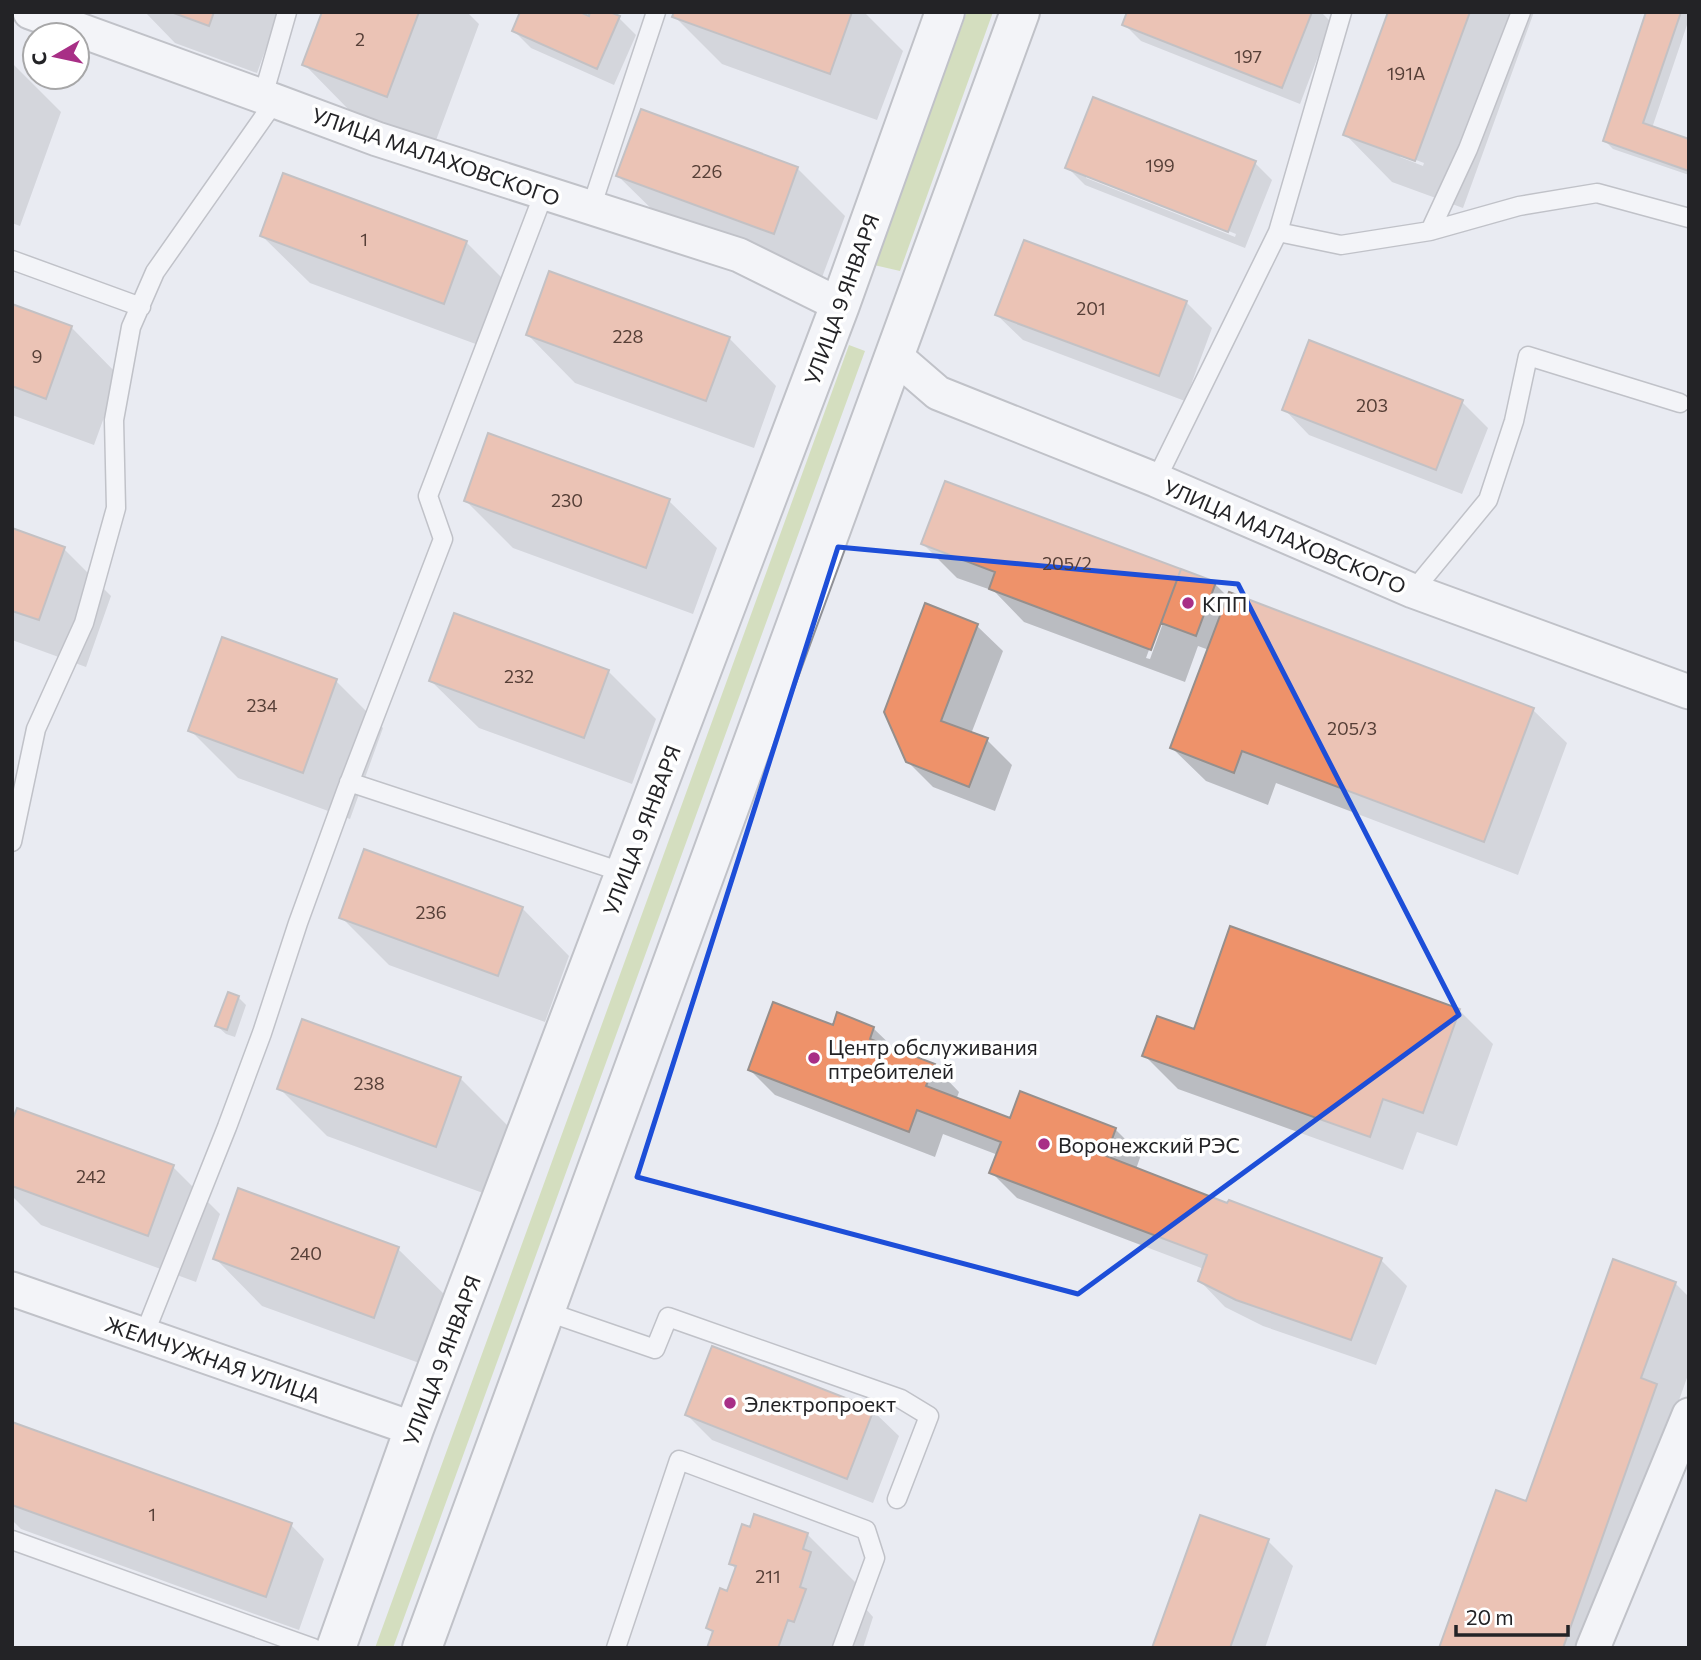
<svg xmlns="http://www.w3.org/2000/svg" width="1701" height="1660" viewBox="0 0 1701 1660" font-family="Commissioner,sans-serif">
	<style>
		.green { fill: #bacf82 }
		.shadow { fill: #0003; fill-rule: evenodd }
		.building { fill: #ee926a; stroke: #968f8c; stroke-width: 2 }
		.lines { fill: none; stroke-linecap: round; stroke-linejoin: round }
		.lane-casing { stroke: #8f9096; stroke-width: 21 }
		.street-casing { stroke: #8f9096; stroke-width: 37 }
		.secondary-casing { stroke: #8f9096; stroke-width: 42 }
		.lane { stroke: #fff; stroke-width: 18 }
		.street { stroke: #fff; stroke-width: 33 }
		.secondary { stroke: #fff; stroke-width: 38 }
		.marked { fill: none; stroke: #1d4ed8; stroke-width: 5; stroke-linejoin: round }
		.poi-dot { fill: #a82f86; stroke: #fff; stroke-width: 2.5 }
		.labels { text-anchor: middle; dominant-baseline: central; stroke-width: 7; stroke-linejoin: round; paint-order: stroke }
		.number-label { font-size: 18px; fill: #563f37 }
		.street-label { font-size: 21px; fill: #232326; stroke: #fff }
		.poi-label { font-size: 21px; fill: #232326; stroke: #fff; text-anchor: start }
	</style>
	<rect width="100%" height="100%" fill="#e9ebf2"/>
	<path class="green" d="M967 12H993L900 271 874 265Z
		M849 345 865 351 393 1648H375Z"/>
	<path class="shadow" d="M145 12H279L257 73 175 43Z
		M323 12H467L479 24 435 143 351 112 304 64Z
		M676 12H864L903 51 877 120 722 64 674 16Z
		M1129 12H1321L1331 22 1300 104 1141 41 1124 24Z
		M1389 12H1534L1463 208 1392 182 1345 134ZM1400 154 1424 163 1423 166 1400 157Z
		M1648 12H1689V19L1652 128 1689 140V175L1613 149 1605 141Z
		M619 18 636 35 614 85 531 48 514 31Z
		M12 63 61 112 20 226 12 223Z
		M1255 163 1272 180 1245 248 1085 185 1068 168ZM1086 174 1236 234 1235 237 1086 178Z
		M797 168 845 216 821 280 666 223 618 176Z
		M262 236 466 242 514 290 492 350 310 283Z
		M1186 302 1212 328 1185 401 1023 340 997 315Z
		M12 306 72 328 119 376 94 445 12 415Z
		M528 335 729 338 776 386 754 448 575 383Z
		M1462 402 1488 428 1462 494 1309 435 1284 409Z
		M489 435 669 501 717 548 693 614 513 548 466 501Z
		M946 483 1215 584 1228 597 1533 710 1567 743 1518 875 1276 783 1268 805 1206 781 1172 748 1209 650 1198 646 1185 682 1024 622 994 591 957 578 923 544ZM1160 620 1163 623 1150 659 1146 658Z
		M12 530 64 549 111 596 86 667 12 640Z
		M977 626 1003 651 971 734 987 740 1012 765 995 811 933 787 907 761Z
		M608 671 656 719 632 784 479 728 431 681Z
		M336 681 383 728 350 819 238 778 190 730Z
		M522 908 569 956 545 1022 389 965 341 917Z
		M238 997 246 1005 235 1037 226 1034 217 1026Z
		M1459 1010 1493 1044 1457 1146 1417 1132 1403 1170 1178 1089 1144 1055 1195 1031Z
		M303 1021 461 1079 508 1126 483 1193 327 1136 279 1088Z
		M834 1028H873L898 1052 934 1066 959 1092 956 1100 1011 1121 1021 1093 1116 1130 1141 1155 1136 1169 1381 1260 1407 1286 1376 1365 1263 1326 1225 1307 1200 1281 1204 1269 1017 1198 991 1172 998 1155 943 1134 935 1157 775 1095 750 1070Z
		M12 1126 173 1167 220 1214 196 1282 41 1225 12 1196Z
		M239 1190 398 1249 446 1296 422 1364 262 1306 215 1258Z
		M1675 1283 1689 1297V1372L1677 1406 1608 1648H1441Z
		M713 1348 873 1411 899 1436 873 1503 712 1440 687 1415Z
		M12 1426 291 1525 324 1559 299 1630 21 1529 12 1520Z
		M751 1529 807 1534 870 1597 866 1609 873 1617 863 1648H709L714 1634 708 1628 728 1593 737 1570 731 1564Z
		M1268 1541 1293 1566 1265 1648H1154Z"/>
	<path class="building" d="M171 12H214L209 26Z
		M322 12H419L387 97 302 65Z
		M520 12H580L589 16 590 12H610L620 16 597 69 512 31Z
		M674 12H852L830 74 672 17Z
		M1127 12H1312L1282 88 1122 25Z
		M1388 12H1470L1415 161 1343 135Z
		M1646 12H1681L1643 123 1689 139V171L1603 141Z
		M1093 97 1256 161 1228 232 1065 168Z
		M641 109 798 167 774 234 616 176Z
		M283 173 467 241 444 304 260 236Z
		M1024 240 1187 301 1159 376 995 315Z
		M549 271 730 337 706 401 526 335Z
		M12 304 72 326 46 399 12 386Z
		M1309 340 1463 400 1436 470 1282 410Z
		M488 433 670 499 646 568 464 501Z
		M945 481 1181 569 1151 650 989 589 995 572 921 544Z
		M12 528 65 547 39 620 12 611Z
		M1181 569 1216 582 1196 636 1161 623Z
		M1229 592 1534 708 1484 842 1242 751 1234 773 1170 748Z
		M925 603 978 624 941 721 988 738 969 787 906 762 884 712Z
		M454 613 609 670 584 738 429 681Z
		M222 637 337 679 303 773 188 731Z
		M364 849 523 907 498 976 339 918Z
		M1230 926 1460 1009 1423 1113 1383 1099 1370 1137 1142 1056 1157 1016 1194 1029Z
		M228 992 239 996 227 1030 215 1026Z
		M773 1002 833 1025 837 1012 874 1027 870 1039 935 1064 926 1086 1010 1118 1020 1091 1116 1128 1106 1156 1227 1203 1229 1200 1382 1258 1351 1340 1236 1300 1198 1281 1207 1255 989 1173 1001 1142 917 1110 909 1132 748 1070Z
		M302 1019 461 1077 436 1147 277 1089Z
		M17 1108 174 1165 148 1236 12 1186V1121Z
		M238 1188 399 1247 374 1318 213 1259Z
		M1613 1259 1676 1282 1641 1378 1657 1384 1563 1648H1439L1496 1490 1526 1501Z
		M712 1346 874 1409 847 1479 685 1415Z
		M12 1422 292 1523 266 1597 12 1505Z
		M754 1514 808 1533 803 1549 811 1552 800 1587 806 1589 794 1622 788 1620 778 1648H707L713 1631 706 1628 720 1588 727 1591 736 1566 729 1564 742 1524 750 1527Z
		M1200 1515 1269 1539 1230 1648H1152Z"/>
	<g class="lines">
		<g class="lane-casing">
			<path id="lane" d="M263 96 287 12
				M591 208 656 12
				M1430 231 1519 206 1597 193 1689 218
				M1278 232 1341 245 1430 231 1468 149 1521 12
				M12 260 141 307
				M1156 480 1278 232 1342 12
				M1413 591 1488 500 1514 421 1528 356 1680 403
				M349 782 625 873
				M12 842 36 729 84 623 116 508 114 420 131 327 155 272 275 101
				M545 1311 655 1349 668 1317 901 1399 929 1416 897 1499
				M144 1335 227 1127 262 1033 298 923 346 791 443 539 428 496 544 193
				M12 1540 313 1648
				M616 1648 679 1460 866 1530 875 1558 842 1648"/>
		</g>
		<g class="street-casing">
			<path id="street" d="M30 12 275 101 377 139 739 255 840 305
				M894 355 938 393 1156 480 1413 591 1689 692
				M12 1289 414 1429
				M1593 1648 1689 1415"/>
		</g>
		<g class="secondary-casing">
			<path id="secondary" d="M336 1648 414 1429 840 305 945 12
				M422 1648 1020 12"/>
		</g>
		<use href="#lane" class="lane"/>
		<use href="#street" class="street"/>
		<use href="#secondary" class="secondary"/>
	</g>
	<path d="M0 0H1701V1660H0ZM838 547 1238 584 1459 1015 1078 1294 637 1177Z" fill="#e9ebf2" fill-opacity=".55" fill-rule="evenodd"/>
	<path class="marked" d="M838 547 1238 584 1459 1015 1078 1294 637 1177Z"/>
	<g class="poi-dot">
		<circle cx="1188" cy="603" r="7"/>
		<circle cx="814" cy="1058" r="7"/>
		<circle cx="1044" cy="1144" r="7"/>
		<circle cx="730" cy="1403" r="7"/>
	</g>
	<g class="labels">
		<g class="number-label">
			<text x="360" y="39">2</text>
			<text x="1248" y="56">197</text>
			<text x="1406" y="73">191А</text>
			<text x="1160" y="165">199</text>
			<text x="707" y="171">226</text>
			<text x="364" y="239">1</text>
			<text x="1091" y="308">201</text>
			<text x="628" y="336">228</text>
			<text x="37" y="356">9</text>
			<text x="1372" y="405">203</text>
			<text x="567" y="500">230</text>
			<text x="1067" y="563">205/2</text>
			<text x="519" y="676">232</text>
			<text x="262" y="705">234</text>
			<text x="1352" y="728">205/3</text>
			<text x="431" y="912">236</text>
			<text x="369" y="1083">238</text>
			<text x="91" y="1176">242</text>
			<text x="306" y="1253">240</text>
			<text x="152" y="1514">1</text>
			<text x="768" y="1576">211</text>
		</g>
		<g class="street-label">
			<text transform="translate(436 156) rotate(19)">УЛИЦА МАЛАХОВСКОГО</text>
			<text transform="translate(841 299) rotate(-70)">УЛИЦА 9 ЯНВАРЯ</text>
			<text transform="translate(1285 536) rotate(23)">УЛИЦА МАЛАХОВСКОГО</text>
			<text transform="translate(641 830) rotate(-69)">УЛИЦА 9 ЯНВАРЯ</text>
			<text transform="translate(213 1359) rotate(19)">ЖЕМЧУЖНАЯ УЛИЦА</text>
			<text transform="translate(441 1360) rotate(-69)">УЛИЦА 9 ЯНВАРЯ</text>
		</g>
		<g class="poi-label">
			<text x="1202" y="603">КПП</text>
			<text x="828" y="1046">Центр обслуживания<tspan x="828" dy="24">птребителей</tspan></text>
			<text x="1058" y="1144">Воронежский РЭС</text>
			<text x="744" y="1403">Электропроект</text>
		</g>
	</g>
	<rect width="1701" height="1660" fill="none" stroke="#232326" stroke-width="28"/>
	<g transform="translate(56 56) rotate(261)"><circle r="33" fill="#ffffff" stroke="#a7a7a8" stroke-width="2"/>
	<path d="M0-5L12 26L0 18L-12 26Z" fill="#a82f86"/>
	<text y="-10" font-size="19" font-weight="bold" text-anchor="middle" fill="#232326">С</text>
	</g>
	<path d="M1456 1625v10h112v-10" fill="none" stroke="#232326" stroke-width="3.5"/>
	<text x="1466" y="1625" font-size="21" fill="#232326" stroke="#ffffff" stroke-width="5" paint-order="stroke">20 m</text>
</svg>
